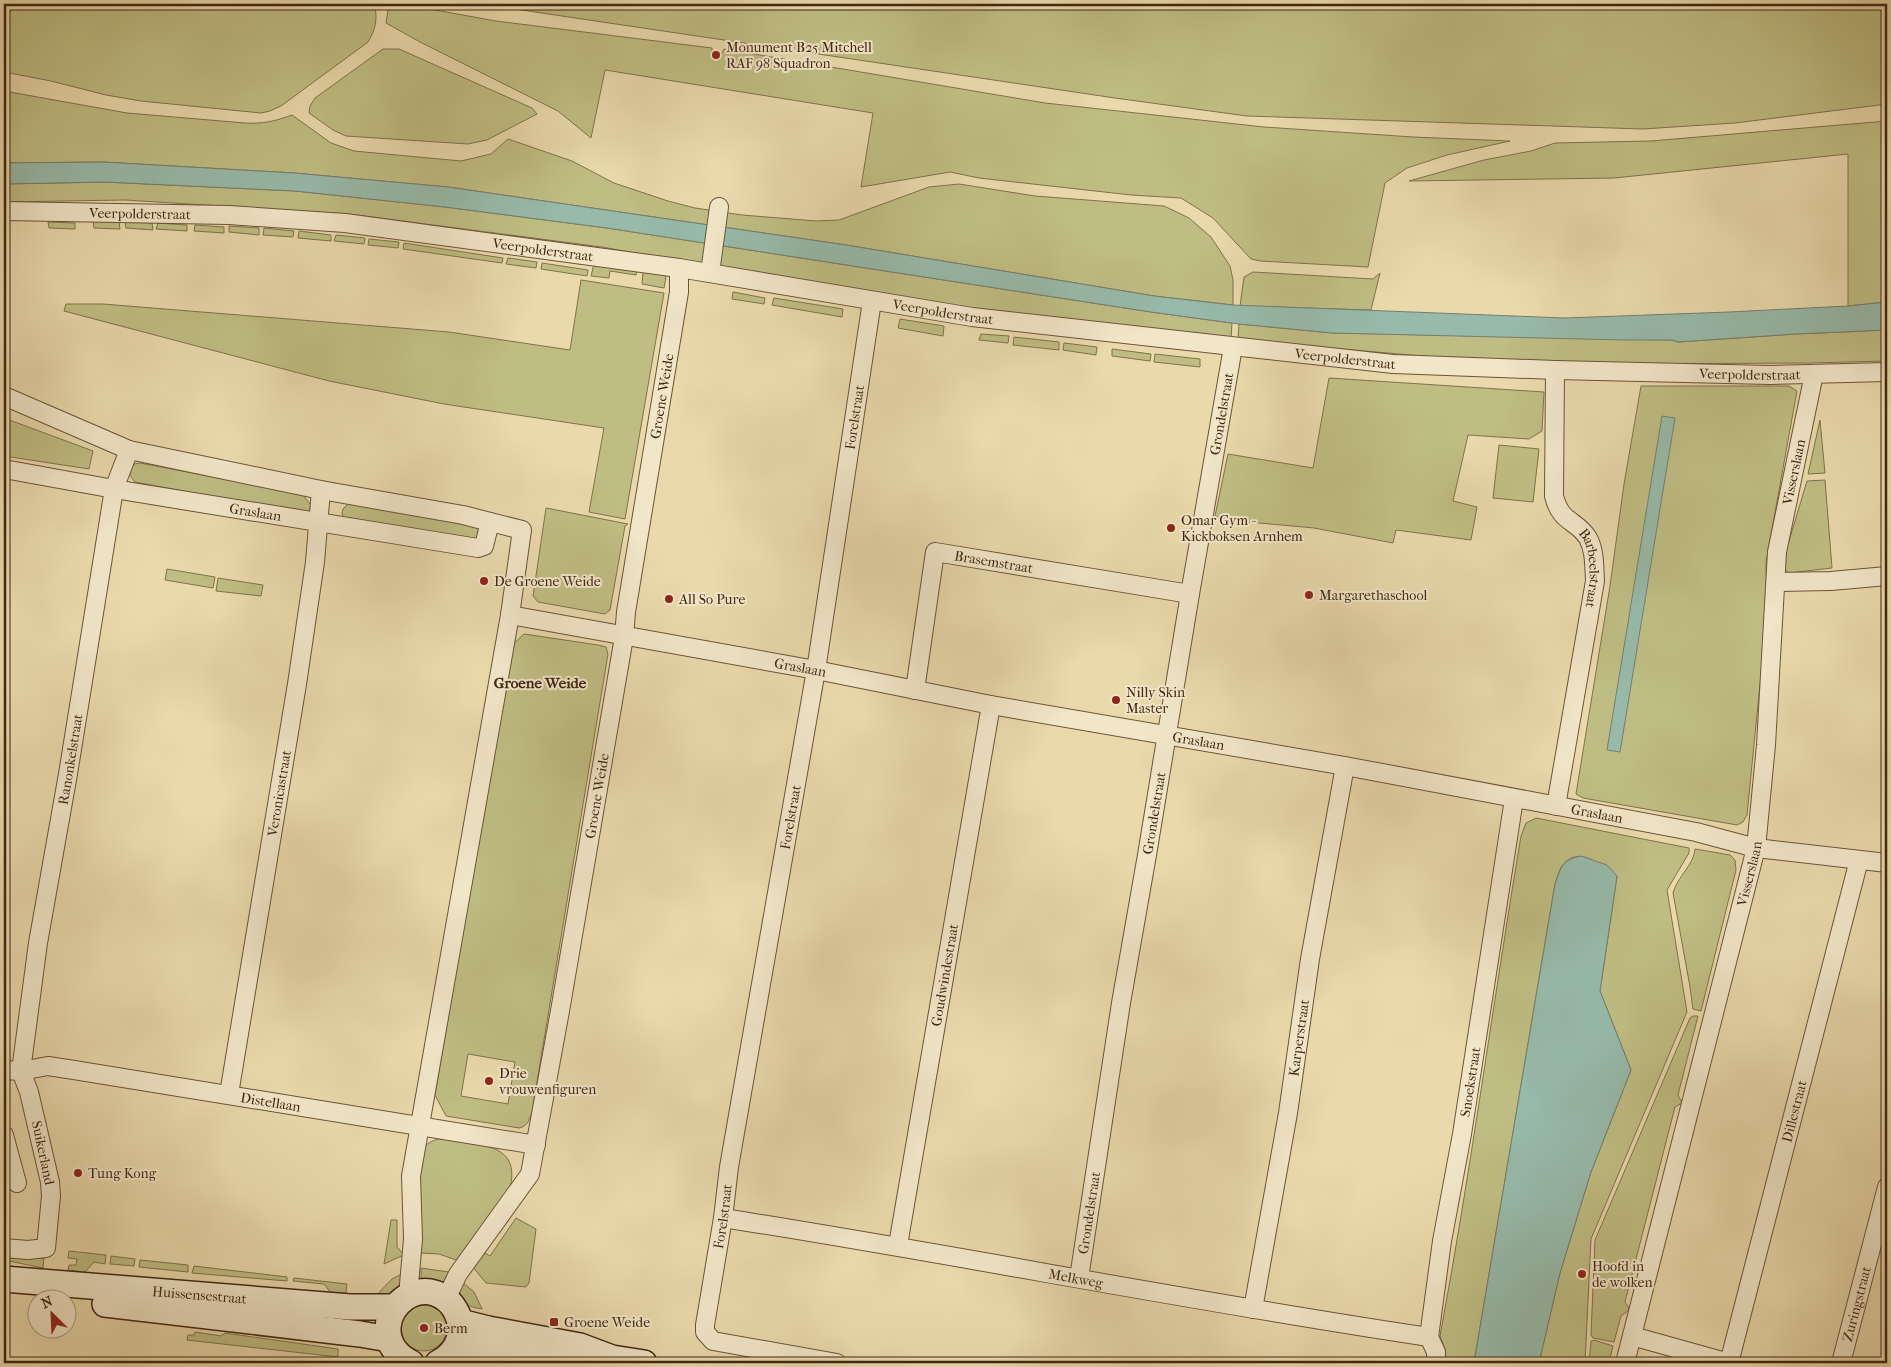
<svg xmlns="http://www.w3.org/2000/svg" width="1891" height="1367" viewBox="0 0 1891 1367" font-family="'IM FELL French Canon',serif">
	<style>
		.green { fill: #bfbd83; stroke: #80724a; fill-rule: evenodd }
		.water { fill: #97baaa; stroke: #757f6d }
		.lines { fill: none; stroke-linecap: round; stroke-linejoin: round }
		.street-casing { stroke: #6b5438; stroke-width: 20 }
		.secondary-casing { stroke: #412711; stroke-width: 28 }
		.street { stroke: #f1e6c8; stroke-width: 18 }
		.secondary { stroke: #f1e6c8; stroke-width: 25 }
		.poi-dot { fill: #8f2418; stroke: #f1e6c8; stroke-width: 2 }
		.labels { text-anchor: middle; dominant-baseline: central; stroke-width: 4; stroke-linejoin: round; paint-order: stroke }
		.poi-label { font-size: 14px; fill: #412711; stroke: #f1e6c8; text-anchor: start }
		.street-label { font-size: 14px; fill: #412711; stroke: #f1e6c8 }
		.neighbourhood-label { font-size: 15px; font-weight: bold; fill: #412711; stroke: #f1e6c8 }
	</style>
	<rect width="100%" height="100%" fill="#e9d9ab"/>
	<filter id="stains"><feTurbulence type="fractalNoise" baseFrequency=".004" numOctaves="4"/><feColorMatrix values="0 0 0 0 .2 0 0 0 0 .09 0 0 0 0 .02 0 0 0 .5 -.17"/></filter>
	<radialGradient id="worn" r=".72"><stop offset=".6" stop-color="#630" stop-opacity="0"/><stop offset="1" stop-color="#630" stop-opacity=".3"/></radialGradient>
	<path class="green" d="M4 4H374C378 17 376 29 368 42L281 106 270 111 261 113 141 101 106 95 51 81 4 72Z
		M389 4H402L496 21 712 48V55L720 57 724 49 1045 103 1264 127 1413 137 1510 141 1447 155 1407 168 1385 183 1368 267 1260 261 1251 259 1213 218 1181 198 1131 195 979 178 950 172 861 187 873 113 605 70 591 138 558 111 420 42 386 23Z
		M481 4H1887V104L1735 123 1643 129 1247 116 1115 98Z
		M383 49H399L532 108 537 114 487 140 468 144 346 136 333 130 309 113 310 106 315 98Z
		M4 91 127 113 245 123C263 124 276 121 292 115L331 143 354 151 461 161 491 154 508 139 572 161 614 183 668 201 695 208 742 215 816 221 839 220 929 187 959 184 1035 196 1164 206 1189 218 1211 237 1230 266 1233 280V305L1154 296 846 245 448 187 294 173 103 162 4 163Z
		M1887 121V302L1848 306V154L1614 178 1409 181 1484 160 1531 151 1555 143 1651 141Z
		M104 182 295 191 445 207 607 228 1151 312 1232 323 1231 339 914 302 728 267 684 262 602 247 349 214 125 200 4 202V184Z
		M93 221 119 222 120 229 94 228Z
		M48 222 75 223V229L49 228Z
		M125 222 152 223 153 230 126 228Z
		M158 223 187 225V231L156 229Z
		M195 225 224 227V233L194 231Z
		M229 226 259 228V235L229 232Z
		M264 228 294 231 293 237 263 235Z
		M299 231 331 235V241L298 238Z
		M336 235 365 238 364 244 334 241Z
		M369 239 399 242 398 248 368 245Z
		M404 243 503 258 502 263 403 249Z
		M508 258 537 262 536 268 506 264Z
		M542 263 588 270 587 276 541 269Z
		M594 264 637 270 636 275 610 271 609 278 591 276Z
		M643 271 661 273 666 277 664 288 642 284Z
		M1253 272 1373 279 1380 273 1371 310 1240 306 1244 277Z
		M581 280 664 293 625 519 589 512 604 428 444 404 329 381 64 311 66 304H103L449 332 570 350Z
		M733 292 765 298 764 304 732 299Z
		M774 298 843 309 842 317 772 305Z
		M900 319 944 326 943 336 898 328Z
		M1239 324 1332 333 1672 340 1678 342 1796 334 1887 330V361L1808 363 1600 364 1468 360 1238 340Z
		M981 334 1009 336 1008 343 979 340Z
		M1014 337 1059 342V350L1013 345Z
		M1064 343 1097 347 1096 355 1063 350Z
		M1112 349 1151 354 1150 361 1112 356Z
		M1155 354 1200 359V367L1154 362Z
		M1329 378 1544 392 1542 431 1529 439 1468 435 1453 501 1477 507 1471 540 1396 530 1393 543 1314 528 1227 520 1215 516 1228 454 1313 468Z
		M1641 386H1789L1797 391 1766 562 1767 614 1747 815 1743 822 1737 825 1583 798 1576 794 1610 586 1624 484Z
		M4 418 93 451 89 469 4 456Z
		M1820 420 1825 473 1808 474Z
		M1499 445 1539 449 1533 502 1493 498Z
		M140 463 302 494 311 505 308 514 135 482C129 475 128 473 134 464Z
		M1825 480 1832 568 1789 573 1785 569 1786 551 1807 481Z
		M348 504H356L482 526 481 543 345 519 342 514 343 509Z
		M546 508 628 524 625 526 610 610 605 614 538 602 533 596Z
		M167 569 215 577 213 588 165 580Z
		M218 578 263 585 261 596 216 591Z
		M524 634 598 645 606 647 608 654 532 1112C529 1120 528 1126 519 1128L446 1116 435 1095 512 645ZM468 1054 515 1062 508 1104 461 1096Z
		M1536 818 1689 848V853L1667 890 1687 1012 1591 1239 1585 1363H1539L1560 1273 1591 1172 1631 1070 1600 991 1617 876C1602 866 1578 844 1562 866 1559 870 1557 878 1555 884L1474 1363H1444L1445 1349 1440 1336C1471 1170 1493 1003 1521 836L1526 823Z
		M1695 849 1730 855 1735 860 1736 870 1701 1011 1693 1009 1690 987 1673 893C1677 877 1694 865 1695 849Z
		M1693 1016H1698L1678 1095 1682 1103 1675 1107 1625 1302 1629 1308 1628 1311 1621 1316 1614 1342 1593 1338 1591 1335 1595 1240 1690 1018Z
		M438 1139C448 1139 459 1141 469 1143 499 1147 518 1154 510 1189L459 1261 439 1254 420 1253C420 1232 416 1163 425 1147 428 1142 433 1141 438 1139Z
		M516 1218 536 1229 529 1283 526 1287 486 1283 472 1266 485 1253 490 1256Z
		M391 1220H397V1247L404 1255 384 1264Z
		M69 1251 106 1255 105 1264 94 1262 85 1272 68 1270 69 1265H76L77 1259 68 1258Z
		M4 1256 24 1259 44 1258 43 1268 4 1260Z
		M111 1256 135 1259 134 1266 110 1264Z
		M140 1260 188 1265V1272L139 1267Z
		M194 1266 287 1277V1281L192 1273Z
		M421 1268 449 1272 442 1284 421 1280Z
		M404 1273 403 1279 393 1294 372 1300 392 1279Z
		M294 1278 347 1284 345 1299H336L324 1284 293 1281Z
		M461 1281 474 1292 482 1309C461 1305 457 1302 461 1281Z
		M401 1328a23 23 0 1 1 46 0a23 23 0 1 1-46 0Z
		M195 1332 221 1336 225 1333 338 1349V1357L187 1340 188 1335H194Z
		M1594 1340 1613 1346 1609 1363H1589L1591 1341Z"/>
	<path class="water" d="M103 162 294 173 448 187 846 245 1154 296 1233 305 1565 318 1729 312 1848 306 1887 302V330L1796 334 1678 342 1672 340H1625L1332 333 1239 324 1151 312 607 228 445 207 295 191 104 182 4 184V163Z
		M1662 416 1675 418 1620 752 1607 750Z
		M1581 856 1607 865 1617 876 1600 991 1631 1070 1591 1172 1560 1273 1539 1363H1474L1555 884C1561 867 1562 860 1581 856Z"/>
	<g class="lines">
		<g class="street-casing">
			<g id="street">
				<path id="s1" d="M4 211 229 215 345 223 679 268 972 317 1393 364 1555 370 1770 375 1887 372"/>
				<path d="M710 273 719 207"/>
				<path id="s2" d="M1555 370 1554 496C1561 524 1576 519 1588 538 1595 551 1594 566 1595 581L1556 806"/>
				<path d="M4 396 129 450 321 490 463 515 522 530 510 615 411 1176 413 1239 408 1296"/>
				<path id="s3" d="M4 469 114 489 478 548 484 546 490 522"/>
				<path d="M1776 582 1831 581 1887 576"/>
				<path id="s4" d="M510 615 816 670 991 705 1345 766 1696 832 1756 848 1887 863"/>
				<path id="s5" d="M915 690 935 552 1190 594"/>
				<path id="s6" d="M4 1070 21 1071 48 1066 74 1070 536 1145"/>
				<path id="s7" d="M229 1094 297 684 315 562 321 490"/>
				<path d="M4 1135 17 1183"/>
				<path id="s8" d="M723 1218C959 1255 1193 1302 1429 1337"/>
				<path id="s9" d="M898 1245 991 705"/>
				<path id="s10" d="M4 1248 28 1250 46 1248 51 1196 50 1182 29 1092 21 1071 38 943 68 774 114 489 129 450"/>
				<path id="s11" d="M1079 1278 1121 1003 1147 855 1190 594 1233 347"/>
				<path id="s12" d="M446 1299 458 1274 530 1174 560 1011 624 637 626 612 679 292V268"/>
				<path id="s13" d="M1253 1309 1288 1113 1310 959 1345 766"/>
				<path d="M1632 1336 1729 1363"/>
				<path id="s14" d="M837 1363 713 1341 705 1332V1325L723 1218 729 1167 816 670 872 301"/>
				<path id="s15" d="M1436 1363V1352L1429 1337 1442 1241 1462 1134 1514 799"/>
				<path id="s16" d="M1625 1363 1756 848 1766 745 1777 552 1814 374"/>
				<path id="s17" d="M1729 1363 1859 860"/>
				<path id="s18" d="M1841 1363 1887 1187"/>
			</g>
		</g>
		<g class="secondary-casing">
			<g id="secondary">
				<path id="s19" d="M4 1279 350 1307H395"/>
				<path d="M105 1304 360 1334 389 1339"/>
				<path d="M460 1322 488 1329 580 1346 612 1358 644 1363"/>
				<path d="M457 1346 485 1349 562 1363"/>
				<path d="M411 1363C397 1356 387 1344 388 1327 389 1315 395 1305 405 1298 447 1271 487 1337 438 1363"/>
			</g>
		</g>
		<use href="#street" class="street"/>
		<use href="#secondary" class="secondary"/>
	</g>
	<g class="poi-dot">
		<circle cx="716" cy="55" r="5"/>
		<circle cx="1171" cy="528" r="5"/>
		<circle cx="484" cy="581" r="5"/>
		<circle cx="1309" cy="595" r="5"/>
		<circle cx="669" cy="599" r="5"/>
		<circle cx="1116" cy="700" r="5"/>
		<circle cx="489" cy="1081" r="5"/>
		<circle cx="78" cy="1173" r="5"/>
		<circle cx="1582" cy="1274" r="5"/>
		<rect x="549" y="1317" width="10" height="10" rx="2.5"/>
		<circle cx="424" cy="1328" r="5"/>
	</g>
	<g class="labels">
		<g class="poi-label">
			<text x="726" y="47">Monument B25 Mitchell<tspan x="726" dy="16">RAF 98 Squadron</tspan></text>
			<text x="1181" y="520">Omar Gym -<tspan x="1181" dy="16">Kickboksen Arnhem</tspan></text>
			<text x="494" y="581">De Groene Weide</text>
			<text x="1319" y="595">Margarethaschool</text>
			<text x="679" y="599">All So Pure</text>
			<text x="1126" y="692">Nilly Skin<tspan x="1126" dy="16">Master</tspan></text>
			<text x="499" y="1073">Drie<tspan x="499" dy="16">vrouwenfiguren</tspan></text>
			<text x="88" y="1173">Tung Kong</text>
			<text x="1592" y="1266">Hoofd in<tspan x="1592" dy="16">de wolken</tspan></text>
			<text x="564" y="1322">Groene Weide</text>
			<text x="434" y="1328">Berm</text>
		</g>
		<g class="street-label">
			<text stroke="none"><textPath href="#s1" startOffset="136">Veerpolderstraat</textPath></text>
			<text stroke="none"><textPath href="#s1" startOffset="541">Veerpolderstraat</textPath></text>
			<text stroke="none"><textPath href="#s1" startOffset="946">Veerpolderstraat</textPath></text>
			<text stroke="none"><textPath href="#s1" startOffset="1351">Veerpolderstraat</textPath></text>
			<text stroke="none"><textPath href="#s1" startOffset="1756">Veerpolderstraat</textPath></text>
			<text stroke="none"><textPath href="#s12" startOffset="940">Groene Weide</textPath></text>
			<text stroke="none"><textPath href="#s11" startOffset="876">Grondelstraat</textPath></text>
			<text stroke="none"><textPath href="#s14" startOffset="1065">Forelstraat</textPath></text>
			<text stroke="none"><textPath href="#s16" startOffset="910">Visserslaan</textPath></text>
			<text stroke="none"><textPath href="#s3" startOffset="255">Graslaan</textPath></text>
			<text stroke="none"><textPath href="#s5" startOffset="199">Brasemstraat</textPath></text>
			<text stroke="none"><textPath href="#s2" startOffset="212">Barbeelstraat</textPath></text>
			<text stroke="none"><textPath href="#s4" startOffset="295">Graslaan</textPath></text>
			<text stroke="none"><textPath href="#s4" startOffset="700">Graslaan</textPath></text>
			<text stroke="none"><textPath href="#s10" startOffset="539">Ranonkelstraat</textPath></text>
			<text stroke="none"><textPath href="#s7" startOffset="305">Veronicastraat</textPath></text>
			<text stroke="none"><textPath href="#s12" startOffset="535">Groene Weide</textPath></text>
			<text stroke="none"><textPath href="#s11" startOffset="471">Grondelstraat</textPath></text>
			<text stroke="none"><textPath href="#s4" startOffset="1105">Graslaan</textPath></text>
			<text stroke="none"><textPath href="#s14" startOffset="660">Forelstraat</textPath></text>
			<text stroke="none"><textPath href="#s16" startOffset="505">Visserslaan</textPath></text>
			<text stroke="none"><textPath href="#s9" startOffset="274">Goudwindestraat</textPath></text>
			<text stroke="none"><textPath href="#s13" startOffset="275">Karperstraat</textPath></text>
			<text stroke="none"><textPath href="#s15" startOffset="286">Snoekstraat</textPath></text>
			<text stroke="none"><textPath href="#s6" startOffset="270">Distellaan</textPath></text>
			<text stroke="none"><textPath href="#s17" startOffset="260">Dillestraat</textPath></text>
			<text transform="translate(43 1153) rotate(78)">Suikerland</text>
			<text stroke="none"><textPath href="#s11" startOffset="66">Grondelstraat</textPath></text>
			<text stroke="none"><textPath href="#s14" startOffset="255">Forelstraat</textPath></text>
			<text stroke="none"><textPath href="#s8" startOffset="358">Melkweg</textPath></text>
			<text stroke="none"><textPath href="#s19" startOffset="196">Huissensestraat</textPath></text>
			<text stroke="none"><textPath href="#s18" startOffset="61">Zuringstraat</textPath></text>
		</g>
		<g class="neighbourhood-label">
			<text x="540" y="683">Groene Weide</text>
		</g>
	</g>
	<rect width="1891" height="1367" fill="none" stroke="#e9d9ab" stroke-width="20"/>
	<rect x="5" y="5" width="1881" height="1357" fill="none" stroke="#412711" stroke-width="2.5"/>
	<rect x="10" y="10" width="1871" height="1347" fill="none" stroke="#412711"/>
	<g transform="translate(52 1314) rotate(336)"><circle r="24" fill="#f1e6c8" stroke="#ab9a7f"/>
	<path d="M0-4L9 19L0 12L-9 19Z" fill="#8f2418"/>
	<text y="-8" font-size="14" font-weight="bold" text-anchor="middle" fill="#412711">N</text>
	</g>
	<rect width="100%" height="100%" filter="url(#stains)"/>
	<rect width="100%" height="100%" fill="url(#worn)"/>
</svg>
